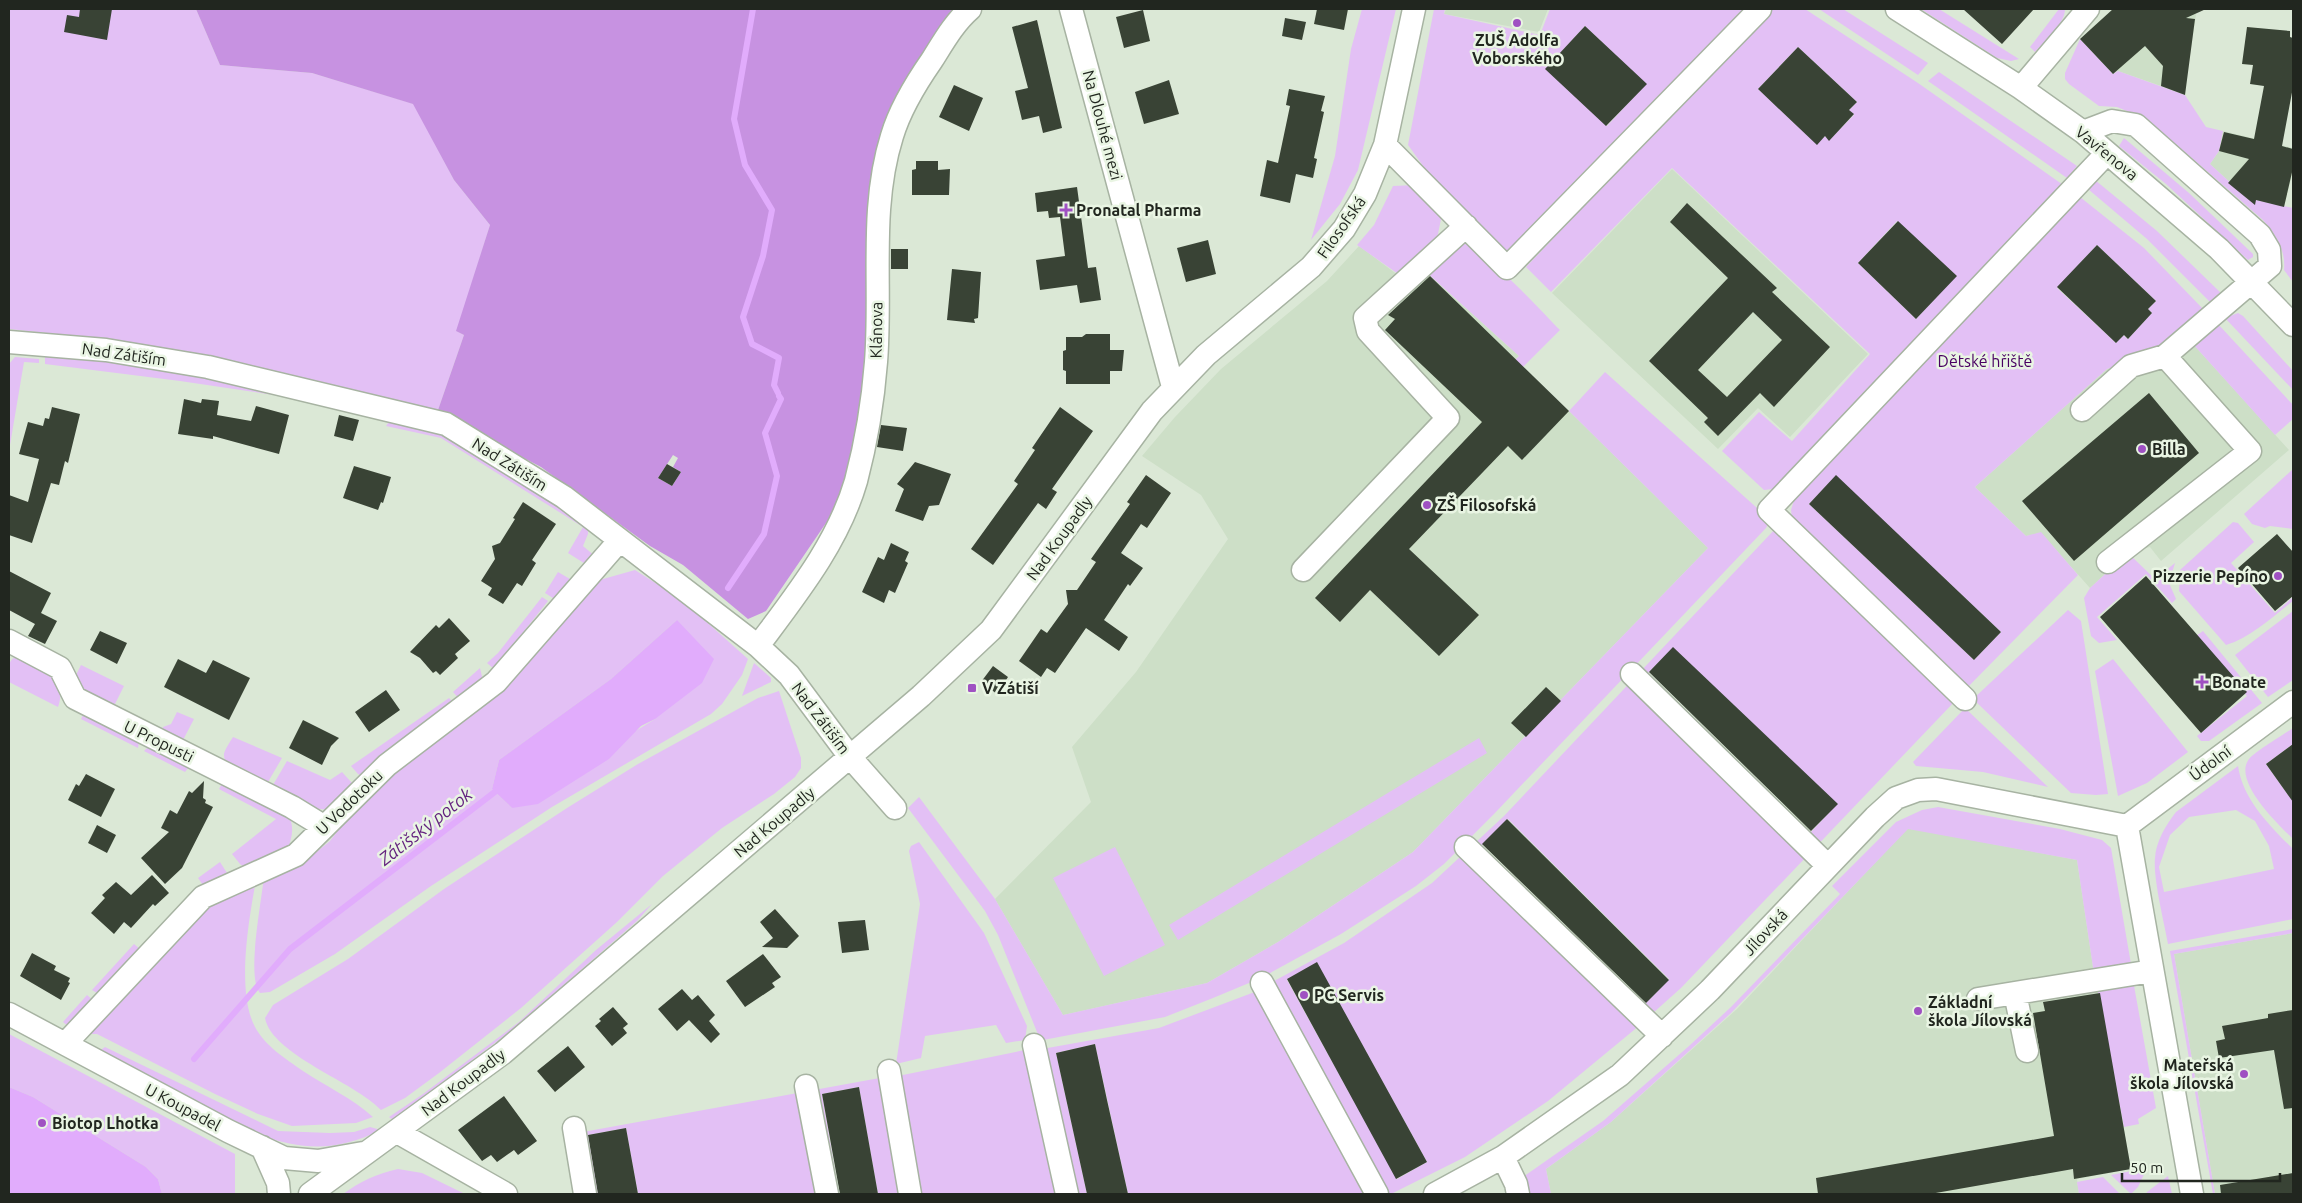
<svg xmlns="http://www.w3.org/2000/svg" width="2302" height="1203" viewBox="0 0 2302 1203" font-family="Ubuntu,sans-serif">
	<style>
		.built { fill: #cddfc7 }
		.green { fill: #e3c0f5; fill-rule: evenodd }
		.forest { fill: #c792e1; fill-rule: evenodd }
		.water { fill: #e1acfc }
		.lines { fill: none; stroke-linecap: round; stroke-linejoin: round }
		.stream { stroke: #e1acfc; stroke-width: 6 }
		.building { fill: #394335; fill-rule: evenodd }
		.minor-casing { stroke: #a7b3a2; stroke-width: 25 }
		.minor { stroke: #fff; stroke-width: 22 }
		.poi-dot { fill: #9f51c2; stroke: #e9f5e3; stroke-width: 2 }
		.labels { text-anchor: middle; dominant-baseline: central; stroke-width: 5; stroke-linejoin: round; paint-order: stroke }
		.poi-label { font-size: 16px; font-weight: bold; fill: #21261f; stroke: #e9f5e3; text-anchor: start }
		.street-label { font-size: 16px; fill: #21261f; stroke: #e9f5e3 }
		.park-label { font-size: 16px; fill: #490062; stroke: #e9f5e3 }
		.water-label { font-size: 18px; font-style: italic; fill: #64237f; stroke: #e9f5e3 }
	</style>
	<rect width="100%" height="100%" fill="#dbe8d6"/>
	<path class="built" d="M1446 9H1548L1539 32 1444 14Z
		M2113 9H2192L2196 15 2184 94 2118 71 2113 74 2080 39Z
		M2223 131 2293 148V171L2284 207 2247 198 2210 164 2219 151Z
		M1672 169 1868 354 1790 437 1758 408 1718 449 1552 293Z
		M1359 246 1414 287 1427 273 1519 356 1507 368 1569 411 1708 548 1413 852 1278 942 1207 983 1063 1015 995 899 1091 802 1072 747 1136 672 1228 539 1201 495 1142 456 1175 417 1221 369 1327 281Z
		M2192 343 2289 450 2161 561 2150 547 2128 553 2090 588 2041 533 2026 536 1975 487 2107 369Z
		M1908 828 2077 860 2094 974 2100 992 2131 1169 2077 1179 2079 1194H1551L1546 1169 1611 1122 1737 1009Z
		M2293 933V1194H2215L2174 954Z"/>
	<path class="green" d="M9 9H196L220 65 312 73 414 104 454 180 490 225 457 331 464 335 437 413 103 339 9 329Z
		M1362 9H1396L1358 170 1340 204 1311 240 1335 156 1351 49Z
		M1434 9H1445L1444 14 1540 35 1550 9H1745L1506 256 1444 195 1408 145ZM1585 26 1646 84 1607 126 1546 69Z
		M1772 9H1805L1918 83 2066 187 1782 488 1764 490 1722 451 1759 412 1792 441 1870 354 1672 168 1551 292 1526 267ZM1798 47 1857 102 1849 110 1854 115 1829 140 1825 136 1817 144 1758 89ZM1897 221 1956 276 1916 319 1858 263Z
		M1819 9H1843L1928 63 1918 75Z
		M1921 9H1939L2019 59 2011 61 1997 58Z
		M2059 9H2065C2065 24 2045 41 2035 52L2030 47Z
		M2080 39 2113 74 2118 71 2185 95 2206 127 2223 131 2219 151 2210 164 2247 198 2293 208V282L2284 270C2286 250 2276 235 2263 220L2147 119 2117 107 2099 106 2069 84 2065 79V73Z
		M1939 72 2077 166 2067 178 1928 81Z
		M2124 138 2189 193 2253 254V257L2248 260 2166 184 2119 146Z
		M2095 180 2157 231 2222 294 2211 303 2147 239 2088 189Z
		M1415 185 1442 214 1437 239 1401 276 1357 245 1374 225 1393 186Z
		M2080 197 2144 248 2204 310 2149 357 2107 369 1975 487 2026 536 2041 532 2078 575 1964 691 1793 526 1791 510 1795 497ZM2097 245 2156 301 2148 309 2152 313 2128 339 2123 335 2116 343 2057 288ZM1836 476 2001 632 1974 660 1809 504Z
		M1462 243C1484 248 1541 311 1560 330L1523 367 1507 368 1519 356 1425 271Z
		M2238 313 2243 316 2293 371V390L2225 318Z
		M2218 324 2293 405V419L2275 435 2192 343Z
		M15 357 39 359V363L24 362 9 451V364Z
		M45 357H81L192 371 301 399 180 381 45 364Z
		M1605 372 1766 516 1769 522 1766 528 1494 814 1444 864 1416 886 1341 934 1261 978 1213 998 1165 1017 1043 1040 1039 1037 998 935 985 911 908 808 919 797 995 899 1063 1015 1207 983 1278 942 1413 852 1708 548 1569 411Z
		M389 422 441 434 565 510 588 528V534L583 546 596 557 587 565 568 553 583 527 441 438 386 426Z
		M2293 469V529L2270 526 2265 528 2252 524 2244 514Z
		M2233 522 2238 523 2254 542 2231 563 2275 613 2293 597V601C2272 617 2251 637 2226 645L2179 591 2180 570Z
		M1776 528 1957 699 1681 988 1634 1030 1548 1101 1465 1157 1391 1194H1128L1095 1044 1056 1053 1087 1194H1073L1042 1049 1159 1028 1252 993 1344 943 1432 883 1504 816ZM1673 648 1837 804 1811 832 1795 820 1646 675ZM1508 819 1669 979 1642 1007 1480 847ZM1317 963 1427 1162 1397 1179 1287 980Z
		M2128 553 2155 579 2175 563 2169 583 2176 599 2172 603 2146 574 2097 617 2117 640 2099 643 2091 636 2084 598 2090 588Z
		M635 570 682 600 748 659 742 675 731 691 722 704 711 714 552 807 431 886 335 954 270 992 260 993C246 978 262 899 264 876L292 866 314 854 330 841 366 793 596 581ZM677 620 655 719 512 808 492 789 499 760 611 679Z
		M558 572 570 579 572 584 556 600 545 593Z
		M542 597 548 601 494 669 487 663 498 653Z
		M2068 610 2081 621 2108 794 2096 795 2071 793 1973 699Z
		M2293 611V680L2268 697 2235 655Z
		M2203 631 2262 703 2209 741H2201L2197 736 2247 696 2196 636Z
		M16 657C39 668 69 675 58 707L9 682C9 672 6 661 16 657Z
		M2113 659 2188 752 2147 783 2118 796 2095 671Z
		M754 663 771 678V682L742 696Z
		M81 665 124 686 114 706 84 698 75 677Z
		M480 668 483 681 461 701 453 692Z
		M779 691 801 758V768L795 777 774 794 722 828 663 876 617 922 521 1008 439 1073 405 1098 381 1110C355 1082 272 1055 265 1018L273 1005 348 959 444 889 567 808 638 764 758 698Z
		M449 698 452 701 364 777 358 774 351 766Z
		M1965 708 2048 787 1983 772 1916 766 1913 762Z
		M177 712 194 719 182 742 161 732 163 727 171 724Z
		M84 713 139 742 138 748 81 719Z
		M2293 728V744L2266 764 2288 795 2293 792V839C2279 825 2232 781 2249 759 2256 751 2283 735 2293 728Z
		M233 737 282 758 268 782C255 778 223 773 224 754 225 749 230 742 233 737Z
		M1479 738 1487 753 1178 940 1169 925Z
		M150 745 189 767 185 772 144 751Z
		M287 761 330 780 342 772 352 783 354 789 330 810 310 808 273 785Z
		M2238 766C2243 800 2270 826 2293 849V919L2168 944C2164 921 2153 879 2155 858 2156 841 2166 825 2176 812ZM2236 810 2255 821 2269 846 2274 869 2164 892 2159 867 2170 835 2189 817Z
		M223 782C233 787 282 807 286 813 296 824 292 839 287 850L245 868 240 864 232 854 276 819 219 789Z
		M1938 807 2060 829 2102 840 2111 848 2131 964 2094 974 2077 860 1908 829 1731 1013 1611 1122 1546 1169 1551 1194H1526L1523 1177 1603 1121 1689 1046 1731 1007 1840 894 1832 886 1896 822 1922 810Z
		M919 842 984 933 1027 1026 1025 1040 1006 1043 996 1025 925 1036 921 1058 896 1064 920 904 909 851 911 846Z
		M1115 847 1165 945 1104 976 1053 878Z
		M220 862 229 876 205 888 198 878Z
		M256 880C249 919 236 991 255 1027 265 1046 286 1059 303 1071 327 1087 352 1098 373 1117L356 1123 292 1126 258 1114 215 1094 97 1034H88L167 945H173L195 922 193 917 209 904Z
		M652 904 637 921 512 1030 393 1120 389 1117 423 1094 519 1022 596 950Z
		M2293 929V933L2174 954 2215 1194H2213L2170 951Z
		M134 944 141 950 114 982 108 981 97 993 92 990Z
		M2133 980 2156 1108 2138 1119 2139 1124 2124 1127 2097 987Z
		M87 995 95 1002 70 1028 63 1022Z
		M9 1034 235 1154V1194H162L158 1179 146 1167 33 1097 9 1087Z
		M105 1047 278 1131 330 1133 354 1132 370 1127 381 1130C335 1152 305 1150 258 1135L101 1050Z
		M1025 1050 1057 1194H918L898 1076Z
		M885 1077 904 1194H878L859 1087 822 1094 839 1194H638L626 1128 588 1135 598 1194H589L583 1132Z
		M2147 1168 2138 1187 2131 1194 2111 1175Z
		M398 1169 422 1173 465 1194H343C361 1181 376 1174 398 1169Z
		M2168 1176 2172 1194H2146L2147 1192Z
		M2103 1177 2120 1194H2079L2077 1182Z"/>
	<path class="forest" d="M196 9H958L905 81 869 368 856 440 841 501 766 611 748 619 683 565 650 546 541 467 437 413 464 335 456 331 490 225 454 180 413 104 312 73 220 65ZM673 455 678 458 673 467 681 472 672 486 658 478Z"/>
	<path class="water" d="M677 620 714 659 702 683 655 719 641 726 609 759 538 804 512 808 492 789 499 760 611 679Z
		M9 1087 33 1097 146 1167 158 1179 162 1194H9Z"/>
	<g class="lines">
		<path class="stream" d="M753 9 734 119 745 165 772 210 763 256 743 317 752 344 779 358 774 385 778 393
			M728 588 764 534 777 476 765 433 781 399 779 396
			M194 1059 290 949 500 788"/>
	</g>
	<path class="building" d="M80 9H112L107 40 64 32 67 15 79 17Z
		M1317 9H1348L1344 30 1314 24Z
		M1963 9H2034L2002 44Z
		M2113 9H2206L2186 18 2195 19 2185 95 2161 86 2163 66 2145 46 2113 74 2080 39Z
		M1143 10 1150 41 1124 48 1116 17Z
		M1285 18 1306 22 1302 40 1282 36Z
		M1037 20 1062 128 1043 133 1039 116 1022 120 1015 91 1028 88 1012 27Z
		M1585 26 1647 84 1606 126 1545 69Z
		M2247 27 2290 31V37L2293 38V87L2282 146 2293 149V168L2284 207 2256 200 2255 205 2228 183 2249 159 2219 151 2224 132 2254 139 2264 86 2250 84 2253 65 2242 64Z
		M1798 47 1857 102 1849 110 1854 114 1829 141 1825 136 1817 145 1758 89Z
		M1169 80 1179 114 1144 124 1135 92Z
		M954 85 983 98 969 131 939 117Z
		M1289 89 1325 96 1321 111 1324 112 1314 158 1317 159 1313 178 1296 174 1290 203 1260 196 1267 160 1278 163 1290 106 1286 105Z
		M916 161H938V170L950 169 949 195H912V170L916 169Z
		M1077 187 1088 268 1096 267 1101 300 1080 303 1077 285 1040 290 1036 260 1065 256 1060 217 1049 218 1048 211 1037 212 1035 193Z
		M1687 203 1777 288 1772 292 1830 347 1774 407 1760 393 1718 436 1704 422 1708 418 1649 361 1728 278 1670 222ZM1753 312 1782 340 1727 397 1698 370Z
		M1898 221 1957 276 1916 319 1858 263Z
		M1208 240 1216 274 1186 282 1177 248Z
		M2097 245 2156 301 2148 309 2152 313 2128 339 2124 335 2116 343 2057 287Z
		M891 249H908V269H891Z
		M952 269 981 272 978 318 974 319 975 323 947 320Z
		M1430 276 1569 411 1522 460 1508 446 1409 549 1479 615 1439 656 1370 590 1340 622 1315 598 1482 422 1385 330 1395 319 1388 315Z
		M1086 334H1110V350H1124L1122 371H1110V384H1066V371L1063 370V351L1066 350V337H1082Z
		M2149 393 2199 453 2074 561 2022 501Z
		M184 399 201 403 202 399 219 401 217 415 251 421 256 406 289 415 279 454 213 436V439L178 434Z
		M52 407 80 414 68 463 65 461 59 485 51 483 32 543 9 535V495L28 502 39 459 19 454 28 422 43 426 45 418 49 419Z
		M1060 407 1093 431 1052 489 1057 492 1046 509 1038 503 993 565 971 549 1018 484 1014 481 1035 450 1032 448Z
		M339 415 359 420 353 441 334 436Z
		M881 425 907 428 903 451 877 447Z
		M915 462 951 474 939 505 929 506 923 521 895 511 904 489 897 484Z
		M667 464 681 472 672 486 658 478Z
		M354 466 391 477 383 503 381 502 378 510 343 498Z
		M1146 475 1171 493 1147 528 1141 524 1121 553 1143 568 1130 586 1128 584 1104 620 1128 637 1119 651 1086 628 1055 673 1047 668 1041 677 1019 661 1041 629 1047 633 1068 604 1066 590H1077L1096 562 1091 559 1130 504 1127 502Z
		M1836 475 2001 632 1974 660 1809 504Z
		M523 502 556 524 532 560 536 563 522 586 517 583 503 604 488 595 492 588 481 581 495 559 492 546 500 543 515 519 513 518Z
		M2277 534 2293 552V596L2275 611 2238 568Z
		M891 543 909 552 905 561 908 563 895 593 889 590 884 603 862 592 878 557 884 560Z
		M9 571 51 593 41 613 57 621 45 644 28 636 35 624 9 610Z
		M2146 576 2247 692 2201 733 2100 617Z
		M449 618 470 641 455 654 458 658 440 675 436 671 433 673 420 658 410 652 436 625 439 628Z
		M100 631 127 643 117 664 90 650Z
		M1673 647 1838 804 1811 831 1649 672Z
		M178 659 206 673 213 660 250 678 229 720 164 687Z
		M993 666 1008 677 997 694 981 682Z
		M1546 687 1561 701 1526 737 1511 723Z
		M386 690 400 710 369 732 355 712Z
		M303 720 339 738 331 746 322 765 289 748Z
		M2293 744V802L2266 764Z
		M86 774 115 789 101 817 68 800 76 784 79 786Z
		M204 781 203 798 206 800 205 803 213 807 182 868 165 884 141 858 169 832 161 828 170 810 177 814 189 791 192 793Z
		M1507 819 1669 980 1646 1003 1482 844Z
		M97 825 116 835 107 853 88 843Z
		M152 875 169 893 155 906 153 904 131 928 124 922 114 934 91 913 105 898 102 895 116 882 131 895Z
		M775 909 799 936 787 948 762 947 773 938 760 922Z
		M865 920 869 950 842 953 838 922Z
		M32 953 56 966 54 970 70 978 68 982 70 983 61 1000 20 976Z
		M763 954 781 977 772 983 775 987 745 1007 726 981Z
		M1317 962 1427 1162 1396 1179 1287 979Z
		M682 989 692 1000 698 995 715 1015 709 1021 720 1034 711 1043 689 1020 677 1031 658 1009Z
		M2100 993 2131 1169 2074 1179 2073 1169 1930 1194H1818L1816 1178 2054 1136 2033 1013 2045 1011 2043 1002Z
		M613 1007 628 1024 623 1028 627 1033 612 1046 595 1026 601 1021 599 1019Z
		M2293 1010V1108L2284 1109 2274 1050 2219 1058 2216 1041 2225 1039 2222 1026 2268 1018V1014Z
		M1095 1044 1107 1100 1128 1194H1087L1056 1053Z
		M568 1046 585 1067 555 1092 537 1071Z
		M859 1087 878 1194H840L822 1094Z
		M504 1096 537 1141 518 1155 514 1150 497 1162 491 1155 482 1161 458 1130Z
		M626 1128 638 1194H598L588 1135Z
		M2293 1173V1194H2221L2220 1185Z"/>
	<g class="lines">
		<g class="minor-casing">
			<path id="minor" d="M1071 9 1173 387
				M1897 9 2021 88 2083 132 2219 249 2293 325
				M2021 88 2088 9
				M1385 145 1507 268 1760 9
				M9 342 106 350 208 367 446 424 564 497 758 646 789 675 850 757 895 808
				M2082 410 2131 366 2165 356 2270 266 2269 250 2260 235 2136 125 2112 121 2083 132
				M2108 562 2250 451 2165 356
				M1303 570 1448 418 1368 331 1365 318 1466 226
				M9 641 60 668 75 698 292 807 323 826
				M758 646C796 595 838 543 856 481 866 443 873 401 876 362 882 287 869 209 892 136 900 109 916 83 932 60 944 41 954 23 970 9
				M1632 674 1828 866
				M1965 699 1769 510 2107 153
				M2127 826 2192 1194
				M2127 826 2293 702
				M1466 847 1662 1036
				M1262 983 1377 1194
				M2015 993 2027 1051
				M1978 999 2152 971
				M9 1014 228 1131 284 1158 318 1161 363 1153
				M65 1044 203 897 296 855 387 765 496 682 620 540
				M1034 1045 1067 1194
				M889 1071 910 1194
				M806 1086 827 1194
				M574 1128 585 1194
				M397 1132 506 1194
				M262 1147 278 1183 279 1194
				M1503 1157 1516 1184 1518 1194
				M310 1194 503 1053 921 696 991 630 1152 411 1206 355 1311 267 1344 229 1365 194 1385 145 1414 9
				M1435 1194 1503 1157 1620 1075 1710 990 1875 817 1896 798 1918 790 1936 789 2127 826"/>
		</g>
		<use href="#minor" class="minor"/>
	</g>
	<g class="poi-dot">
		<circle cx="1517" cy="23" r="5"/>
		<path d="M1063.5 202.5h5v5h5v5h-5v5h-5v-5h-5v-5h5z"/>
		<circle cx="2142" cy="449" r="5"/>
		<circle cx="1427" cy="505" r="5"/>
		<circle cx="2278" cy="576" r="5"/>
		<path d="M2199.5 674.5h5v5h5v5h-5v5h-5v-5h-5v-5h5z"/>
		<rect x="967" y="683" width="10" height="10" rx="2.5"/>
		<circle cx="1304" cy="995" r="5"/>
		<circle cx="1918" cy="1011" r="5"/>
		<circle cx="2244" cy="1074" r="5"/>
		<circle cx="42" cy="1123" r="5"/>
	</g>
	<g class="labels">
		<g class="poi-label">
			<text x="1517" y="40" text-anchor="middle">ZUŠ Adolfa<tspan x="1517" dy="18">Voborského</tspan></text>
			<text x="1076" y="210">Pronatal Pharma</text>
			<text x="2152" y="449">Billa</text>
			<text x="1437" y="505">ZŠ Filosofská</text>
			<text x="2268" y="576" text-anchor="end">Pizzerie Pepíno</text>
			<text x="2212" y="682">Bonate</text>
			<text x="982" y="688">V Zátiší</text>
			<text x="1314" y="995">PC Servis</text>
			<text x="1928" y="1002">Základní<tspan x="1928" dy="18">škola Jílovská</tspan></text>
			<text x="2234" y="1065" text-anchor="end">Mateřská<tspan x="2234" dy="18">škola Jílovská</tspan></text>
			<text x="52" y="1123">Biotop Lhotka</text>
		</g>
		<g class="street-label">
			<text transform="translate(1103 125) rotate(75)">Na Dlouhé mezi</text>
			<text transform="translate(2107 153) rotate(39)">Vavřenova</text>
			<text transform="translate(1341 227) rotate(-55)">Filosofská</text>
			<text transform="translate(876 330) rotate(-89)">Klánova</text>
			<text transform="translate(124 354) rotate(8)">Nad Zátiším</text>
			<text transform="translate(510 464) rotate(32)">Nad Zátiším</text>
			<text transform="translate(1059 538) rotate(-54)">Nad Koupadly</text>
			<text transform="translate(821 718) rotate(53)">Nad Zátiším</text>
			<text transform="translate(159 741) rotate(26)">U Propusti</text>
			<text transform="translate(2210 763) rotate(-36)">Údolní</text>
			<text transform="translate(349 802) rotate(-44)">U Vodotoku</text>
			<text transform="translate(774 822) rotate(-40)">Nad Koupadly</text>
			<text transform="translate(1765 932) rotate(-47)">Jílovská</text>
			<text transform="translate(463 1082) rotate(-37)">Nad Koupadly</text>
			<text transform="translate(183 1107) rotate(28)">U Koupadel</text>
		</g>
		<g class="park-label">
			<text x="1985" y="361">Dětské hřiště</text>
		</g>
		<g class="water-label">
			<text transform="translate(425 826) rotate(-38)">Zátišský potok</text>
		</g>
	</g>
	<rect width="2302" height="1203" fill="none" stroke="#21261f" stroke-width="20"/>
	<path d="M2122 1173v8h158v-8" fill="none" stroke="#21261f" stroke-width="2.5"/>
	<text x="2130" y="1173" font-size="15" fill="#21261f" stroke="#e9f5e3" stroke-width="4" paint-order="stroke">50 m</text>
</svg>
